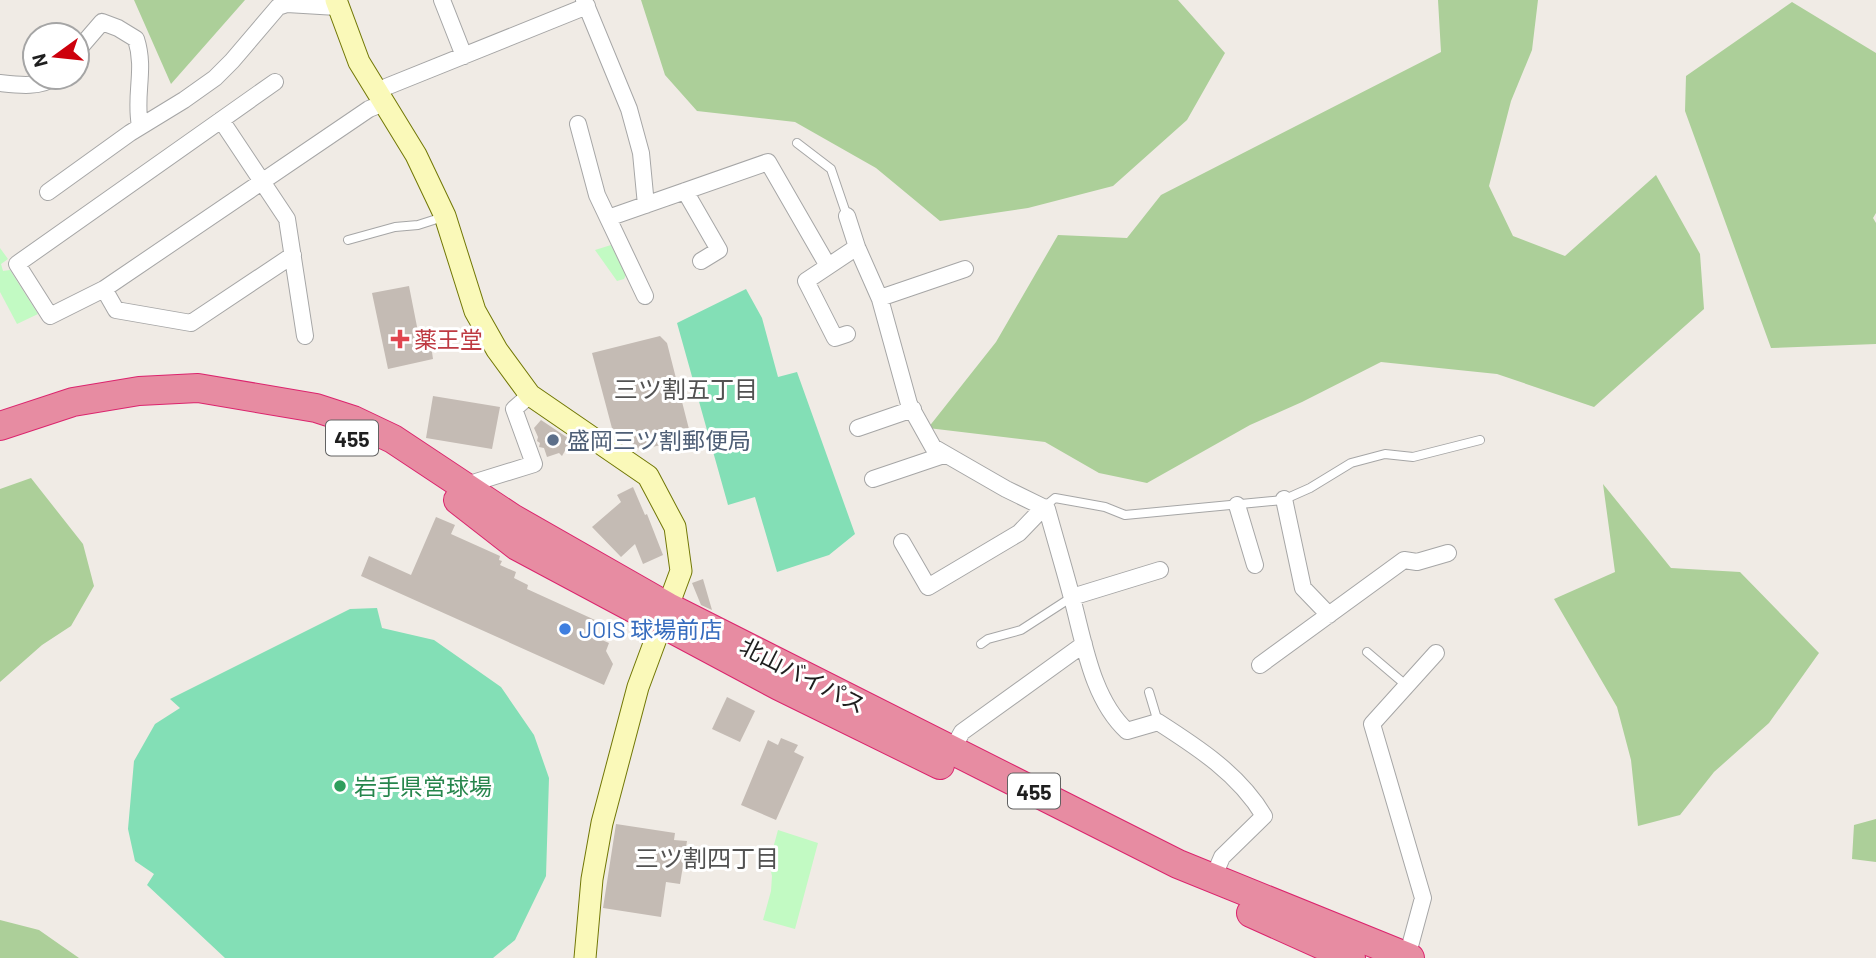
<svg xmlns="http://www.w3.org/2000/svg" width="1876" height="958" viewBox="0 0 1876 958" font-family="Barlow,'Noto Sans JP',sans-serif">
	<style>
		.forest { fill: #accf99 }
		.park { fill: #c2fac3 }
		.pitch { fill: #83dfb6 }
		.building { fill: #c4bbb4 }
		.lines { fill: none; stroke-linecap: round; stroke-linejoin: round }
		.lane-casing { stroke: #a6a6a6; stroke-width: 10 }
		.street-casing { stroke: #a6a6a6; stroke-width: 18 }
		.secondary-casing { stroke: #717705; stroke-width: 23 }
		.highway-casing { stroke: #db246d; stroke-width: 30 }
		.lane { stroke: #fff; stroke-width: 8 }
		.street { stroke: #fff; stroke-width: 16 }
		.secondary { stroke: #faf9b9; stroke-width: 21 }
		.highway { stroke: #e78ca2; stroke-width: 28 }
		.health-dot { fill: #e0444e; stroke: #fff; stroke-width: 2.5 }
		.service-dot { fill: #5c6f8a; stroke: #fff; stroke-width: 2.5 }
		.shop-dot { fill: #3f7fe0; stroke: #fff; stroke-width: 2.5 }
		.leisure-dot { fill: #2e9e5b; stroke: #fff; stroke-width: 2.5 }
		.labels { text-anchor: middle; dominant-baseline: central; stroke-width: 6; stroke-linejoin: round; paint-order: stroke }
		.shield { fill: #fff; stroke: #626262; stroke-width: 2 }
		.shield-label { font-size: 21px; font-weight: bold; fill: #1f1f1f }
		.health-label { font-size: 23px; fill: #be3a42; stroke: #fff; text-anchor: start }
		.service-label { font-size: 23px; fill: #4e5e75; stroke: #fff; text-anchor: start }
		.shop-label { font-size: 23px; fill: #366cbe; stroke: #fff; text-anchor: start }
		.street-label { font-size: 23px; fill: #1f1f1f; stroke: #fff }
		.leisure-label { font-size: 23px; fill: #27864d; stroke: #fff; text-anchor: start }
		.neighbourhood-label { font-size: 24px; fill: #525252; stroke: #fff }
	</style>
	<rect width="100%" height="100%" fill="#f0ebe5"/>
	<path class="forest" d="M134 0H245L171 84Z
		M641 0H1178L1225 53 1187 120 1113 186 1028 208 940 221 876 168 795 122 697 111 665 75Z
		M1438 0H1538L1532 50 1511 101 1489 186 1513 236 1565 256 1656 175 1700 254 1704 309 1594 407 1497 374 1381 362 1302 402 1250 425 1147 483 1099 473 1045 442 928 428 996 342 1058 235 1127 238 1161 195 1441 52Z
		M1792 2 1876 53V213L1873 218 1876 223V344L1771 348 1685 111 1686 76Z
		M31 478 83 544 94 586 71 626 42 645 0 682V489Z
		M1603 484 1671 568 1740 572 1819 653 1769 723 1714 772 1680 815 1638 826 1631 760 1617 707 1554 599 1615 572Z
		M1876 819V862L1852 859 1854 825Z
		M0 920 39 930 79 958H0Z"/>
	<path class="park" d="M611 245 626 275 624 279 617 281 595 250Z
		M0 248 8 259 1 264 3 271 10 270 38 314 17 324 0 292Z
		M778 830 818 843 795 929 763 920 771 891 772 876 769 863Z"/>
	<path class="pitch" d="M746 289 762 318 778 377 797 372 855 534 829 555 777 572 755 497 728 505 677 323Z
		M377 608 382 628 434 640 501 687 534 735 549 778 546 876 515 940 493 958H225L147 885 154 874 135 861 128 829 134 761 155 724 180 708 170 699 350 609Z"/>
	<path class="building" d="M409 286 421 347 431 345 433 359 388 369 372 293Z
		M660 336 667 343 691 437 641 450 613 432 592 353Z
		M433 396 500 407 492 449 426 438Z
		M541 420 571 440 562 456 559 453 547 457 544 448 539 447 540 443 537 441 538 437 534 428Z
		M633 487 645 515 647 514 663 555 643 564 635 544 621 557 592 527 621 502 617 495Z
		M436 517 455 525 451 534 500 556 499 560 502 561 500 565 516 572 514 578 528 585 527 589 595 620 588 634 609 643 606 651 613 664 604 685 361 576 369 556 411 575Z
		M703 579 712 610 701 605 692 583Z
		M727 697 755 711 740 742 712 729Z
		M781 738 798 745 794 752 804 757 776 820 741 805 768 740 778 745Z
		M616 824 675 833 674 840 687 841 680 884 666 882 661 917 603 908Z"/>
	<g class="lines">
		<g class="lane-casing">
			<path id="lane" d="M797 143 831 169 847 216
				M348 240 395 227 418 225 443 217
				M1044 507 1055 498 1105 507 1125 515 1283 500 1310 488 1351 463 1385 454 1413 457 1480 440
				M981 644 988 639 1021 630 1072 597
				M1367 652 1407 686
				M1149 692 1158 722"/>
		</g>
		<g class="street-casing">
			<path id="street" d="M442 0 464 56
				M584 0 629 109 641 153 646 205
				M77 51 102 22 118 28 136 39C146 70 134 94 140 126
				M275 82 17 264 50 316 104 289 369 109 384 103
				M0 83C18 85 40 88 55 77
				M378 93 386 87 587 6
				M221 120 287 219 305 336
				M578 124 597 195 645 296
				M685 191 719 250 701 261
				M48 192 130 133 184 100 215 78 232 61 278 7 287 4 337 7
				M847 216 857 247 880 299 909 404 933 447 1006 489 1047 509C1055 538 1064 568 1072 598 1084 642 1092 699 1127 731L1158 722C1197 747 1239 774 1264 816L1222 857 1213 878
				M608 218 768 162 828 266
				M104 289 116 310 191 323 293 255
				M880 298 965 269
				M847 334 835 338 806 281 857 247
				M858 428 913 409
				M873 479 944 455
				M463 486 534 464 514 409 530 395
				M1284 499 1303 588 1329 615
				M1237 505 1255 565
				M902 542 928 587 1019 533 1044 507
				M1072 597 1160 570
				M1260 665 1404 560 1417 562 1448 553
				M952 750 962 732 1084 644
				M1407 957 1423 898 1372 724 1436 653"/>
		</g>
		<g class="secondary-casing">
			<path id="secondary" d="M336 0 359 62 416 155 445 216 475 311 497 350 530 395 648 476 675 527 681 571 638 687 602 823 592 879 585 958"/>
		</g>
		<g class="highway-casing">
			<path id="highway" d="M0 426 73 402 139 391 198 388 316 408 353 420 393 439 512 518 668 607 1178 864 1410 958
				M458 500 517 546 779 686 940 765
				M1251 913 1351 958"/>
		</g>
		<use href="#lane" class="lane"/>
		<use href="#street" class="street"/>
		<use href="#secondary" class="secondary"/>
		<use href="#highway" class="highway"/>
	</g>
	<path class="health-dot" d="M396.5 328.5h7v7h7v7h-7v7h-7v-7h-7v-7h7z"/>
	<circle class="service-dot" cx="553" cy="440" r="7"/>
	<circle class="shop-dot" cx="565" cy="629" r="7"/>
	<circle class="leisure-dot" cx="340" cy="786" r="7"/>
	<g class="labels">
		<g class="shield">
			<rect x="326" y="420.5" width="52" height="35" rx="5"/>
			<rect x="1008" y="773.5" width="52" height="35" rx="5"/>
		</g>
		<g class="shield-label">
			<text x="352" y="438">455</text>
			<text x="1034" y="791">455</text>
		</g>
		<g class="health-label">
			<text x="414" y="339">薬王堂</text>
		</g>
		<g class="service-label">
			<text x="567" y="440">盛岡三ツ割郵便局</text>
		</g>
		<g class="shop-label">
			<text x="579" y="629">JOIS 球場前店</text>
		</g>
		<g class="street-label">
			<text transform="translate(803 675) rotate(27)">北山バイパス</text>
		</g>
		<g class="leisure-label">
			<text x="354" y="786">岩手県営球場</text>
		</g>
		<g class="neighbourhood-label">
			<text x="686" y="388">三ツ割五丁目</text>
			<text x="707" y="857">三ツ割四丁目</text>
		</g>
	</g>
	<g transform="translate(56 56) rotate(255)"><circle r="33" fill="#ffffff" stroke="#a5a5a5" stroke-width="2"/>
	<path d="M0-5L12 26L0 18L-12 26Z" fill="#cd000c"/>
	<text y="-10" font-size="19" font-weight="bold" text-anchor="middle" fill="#1f1f1f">N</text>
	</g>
</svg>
